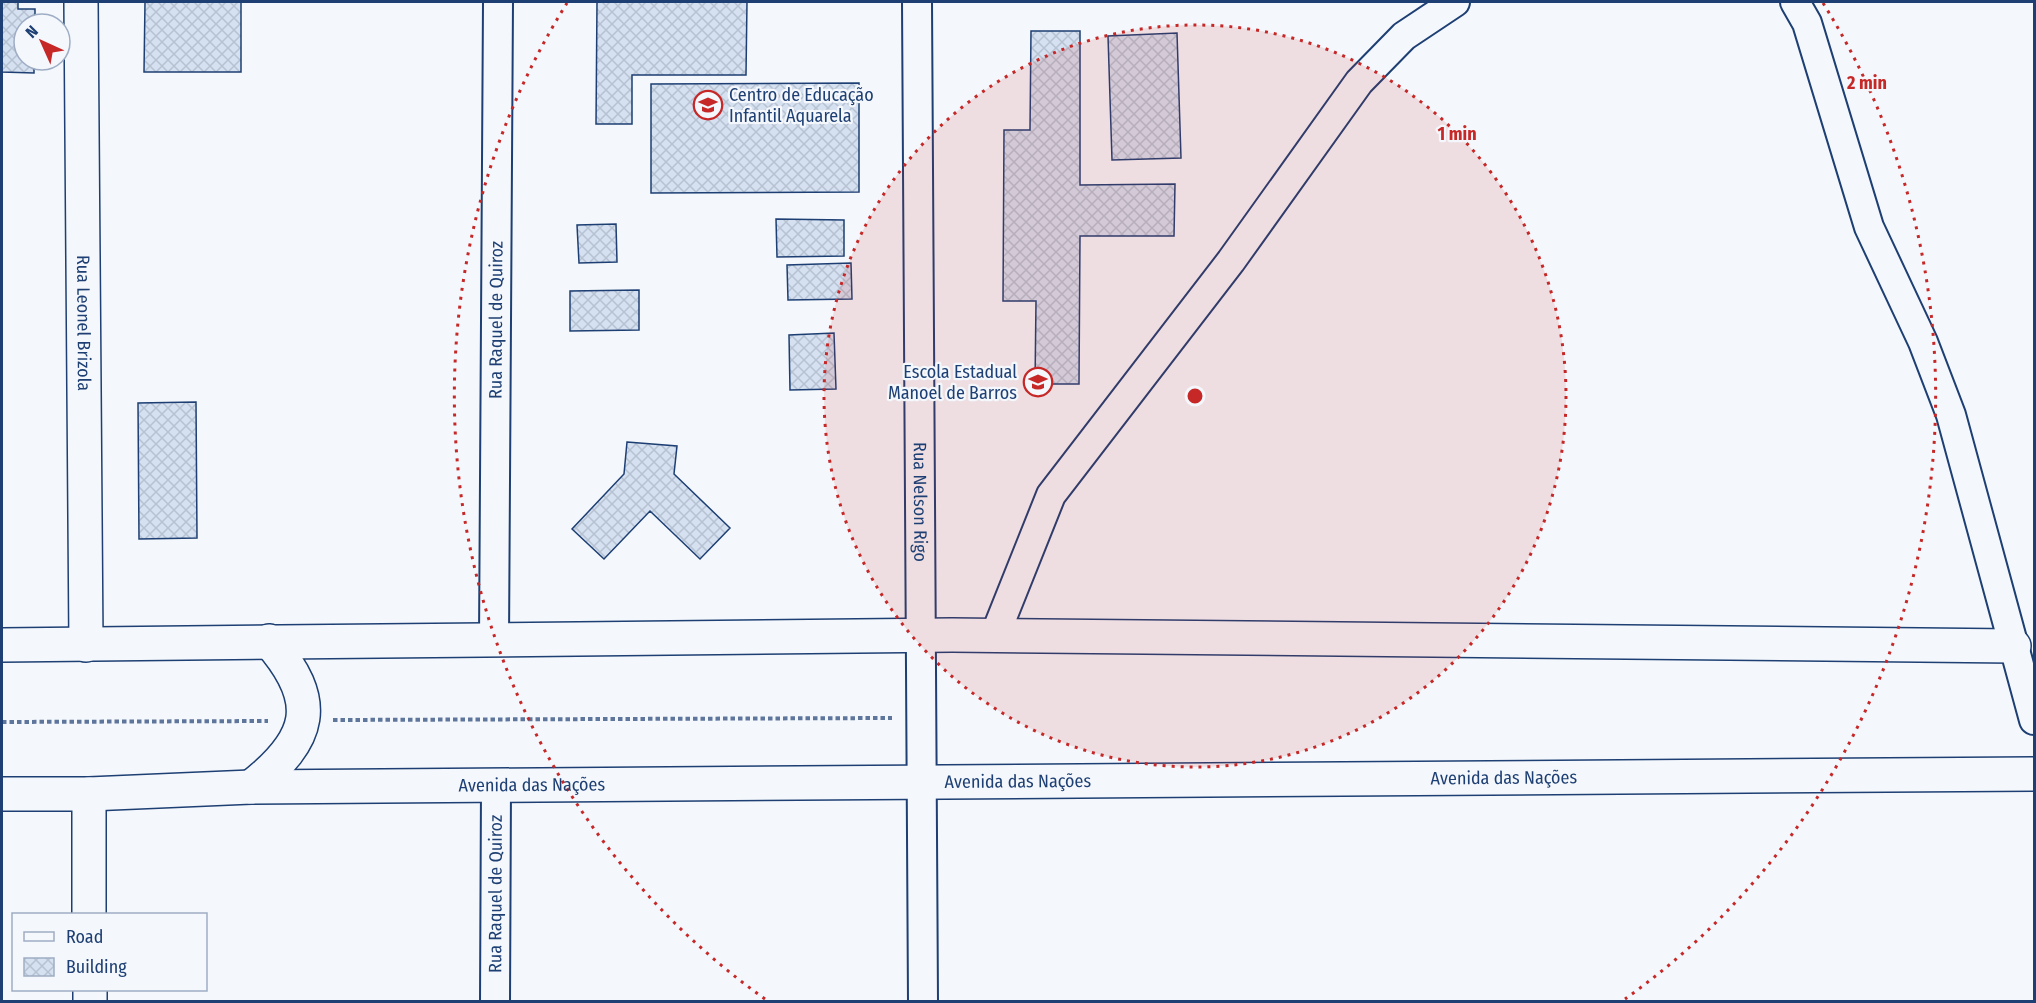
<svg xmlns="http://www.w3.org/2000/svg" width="2036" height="1003" viewBox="0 0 2036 1003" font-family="'Fira Sans Condensed',sans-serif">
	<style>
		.building { fill: url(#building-cross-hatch); stroke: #1d3f73; stroke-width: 1.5 }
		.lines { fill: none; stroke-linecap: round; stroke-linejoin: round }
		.minor-casing { stroke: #1d3f73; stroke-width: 32 }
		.tertiary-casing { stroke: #1d3f73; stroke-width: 36 }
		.secondary-casing { stroke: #1d3f73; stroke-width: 36 }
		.path { stroke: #5e769c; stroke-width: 4; stroke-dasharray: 4.5 3; stroke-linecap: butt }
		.minor { stroke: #f4f7fb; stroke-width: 28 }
		.tertiary { stroke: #f4f7fb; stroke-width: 33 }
		.secondary { stroke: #f4f7fb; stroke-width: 33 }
		.ring { fill: none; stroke: #c62828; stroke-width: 3; stroke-dasharray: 3 6 }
		.labels { text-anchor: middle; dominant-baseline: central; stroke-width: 4.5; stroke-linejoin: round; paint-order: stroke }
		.poi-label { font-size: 18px; fill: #1d3f73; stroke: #f4f7fb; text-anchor: start }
		.street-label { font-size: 18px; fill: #1d3f73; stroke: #f4f7fb }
		.centre { fill: #c62828; stroke: #f4f7fb; stroke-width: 3 }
		.ring-label { font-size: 18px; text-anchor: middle; font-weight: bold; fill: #c62828; stroke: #f4f7fb; stroke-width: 4.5; stroke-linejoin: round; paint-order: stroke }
	</style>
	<defs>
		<pattern id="building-cross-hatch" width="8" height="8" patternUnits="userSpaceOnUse" patternTransform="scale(1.5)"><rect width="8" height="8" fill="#d5e0f0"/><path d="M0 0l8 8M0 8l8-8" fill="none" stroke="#b6c1d1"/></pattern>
	</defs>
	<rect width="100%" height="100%" fill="#f4f7fb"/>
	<path class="building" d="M2 2H18V9H35V24H24V60H34V73L2 72Z
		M145 2H241V72H144Z
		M597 2H747L746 75H632V124H596Z
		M1031 31H1080V185L1175 184 1174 236H1080L1079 384H1035L1036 301H1003L1004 130H1030Z
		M1177 33 1181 158 1112 160 1108 36Z
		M859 83V192L651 193V84Z
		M776 219 844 220V256L777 257Z
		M616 224 617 262 579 263 577 225Z
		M851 263 852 299 788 300 787 265Z
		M639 290V330L570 331V291Z
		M834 333 836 389 790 390 789 335Z
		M196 402 197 538 139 539 138 403Z
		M627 442 677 446 674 474 730 528 700 559 650 511 604 559 572 529 624 474Z"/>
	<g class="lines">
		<g class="minor-casing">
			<g id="minor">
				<path id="s1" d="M917 2 923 1002"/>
				<path d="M1795 2 1807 23 1869 227 1923 342 1951 415 2034 720"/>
				<path d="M995 635 1051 495 1231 261 1359 82 1404 36 1455 2"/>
				<path id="s2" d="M494 640 498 2"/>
				<path id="s3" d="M495 1002 496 786"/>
			</g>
		</g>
		<g class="tertiary-casing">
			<g id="tertiary">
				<path id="s4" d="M81 2 86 645"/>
				<path d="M89 794V914"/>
				<path d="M90 990V1002"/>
			</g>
		</g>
		<g class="secondary-casing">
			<g id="secondary">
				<path d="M2 645 952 635 2014 646"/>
				<path d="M251 787C312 739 322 702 269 641"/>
				<path id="s5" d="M2 794H89L251 787 2034 774"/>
			</g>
		</g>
		<path class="path" d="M333 720 892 718
			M2 722 268 721"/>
		<use href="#minor" class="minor"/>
		<use href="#tertiary" class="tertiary"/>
		<use href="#secondary" class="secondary"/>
	</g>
	<circle cx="1195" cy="396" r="371" fill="#c62828" fill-opacity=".12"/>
	<g class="ring">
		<circle cx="1195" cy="396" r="371"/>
		<path d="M765 999A741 741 0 0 1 567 3M1823 3A741 741 0 0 1 1625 999"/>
	</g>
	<defs>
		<g id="school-ring" transform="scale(1.5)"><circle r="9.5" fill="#f4f7fb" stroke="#c62828" stroke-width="1.5"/><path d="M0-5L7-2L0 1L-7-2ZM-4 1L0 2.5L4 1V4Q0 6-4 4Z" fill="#c62828"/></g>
	</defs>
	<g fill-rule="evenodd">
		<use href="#school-ring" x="708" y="105"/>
		<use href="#school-ring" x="1038" y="382"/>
	</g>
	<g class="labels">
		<g class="poi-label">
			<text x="729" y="95">Centro de Educação<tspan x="729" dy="21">Infantil Aquarela</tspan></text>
			<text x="1017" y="372" text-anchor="end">Escola Estadual<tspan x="1017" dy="21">Manoel de Barros</tspan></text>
		</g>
		<g class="street-label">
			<text stroke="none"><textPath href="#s2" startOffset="320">Rua Raquel de Quiroz</textPath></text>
			<text stroke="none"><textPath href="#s4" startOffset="321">Rua Leonel Brizola</textPath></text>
			<text stroke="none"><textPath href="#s1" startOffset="500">Rua Nelson Rigo</textPath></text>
			<text stroke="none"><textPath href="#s5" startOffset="1502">Avenida das Nações</textPath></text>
			<text stroke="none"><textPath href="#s5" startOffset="1016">Avenida das Nações</textPath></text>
			<text stroke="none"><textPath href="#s5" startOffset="530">Avenida das Nações</textPath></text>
			<text stroke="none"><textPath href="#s3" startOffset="108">Rua Raquel de Quiroz</textPath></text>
		</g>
	</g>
	<circle cx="1195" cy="396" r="9" class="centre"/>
	<g class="ring-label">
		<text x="1867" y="89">2 min</text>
		<text x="1457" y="140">1 min</text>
	</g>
	<rect width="2036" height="1003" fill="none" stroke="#1d3f73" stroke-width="6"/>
	<rect x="12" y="913" width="195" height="78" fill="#f4f7fb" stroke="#9eadc5" stroke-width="1.5"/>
	<rect x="24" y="932" width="30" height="9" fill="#f4f7fb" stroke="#9eadc5" stroke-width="1.5"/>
	<text x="66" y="943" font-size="18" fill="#1d3f73">Road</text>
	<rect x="24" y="958" width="30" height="18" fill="url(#building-cross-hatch)" stroke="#9eadc5" stroke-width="1.5"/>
	<text x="66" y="973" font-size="18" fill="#1d3f73">Building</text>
	<g transform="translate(42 42) rotate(315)"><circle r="28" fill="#f4f7fb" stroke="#9eadc5" stroke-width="1.5"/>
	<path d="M0-4.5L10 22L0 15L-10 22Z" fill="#c62828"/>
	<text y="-9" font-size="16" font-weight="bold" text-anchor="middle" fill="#1d3f73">N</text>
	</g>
</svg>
